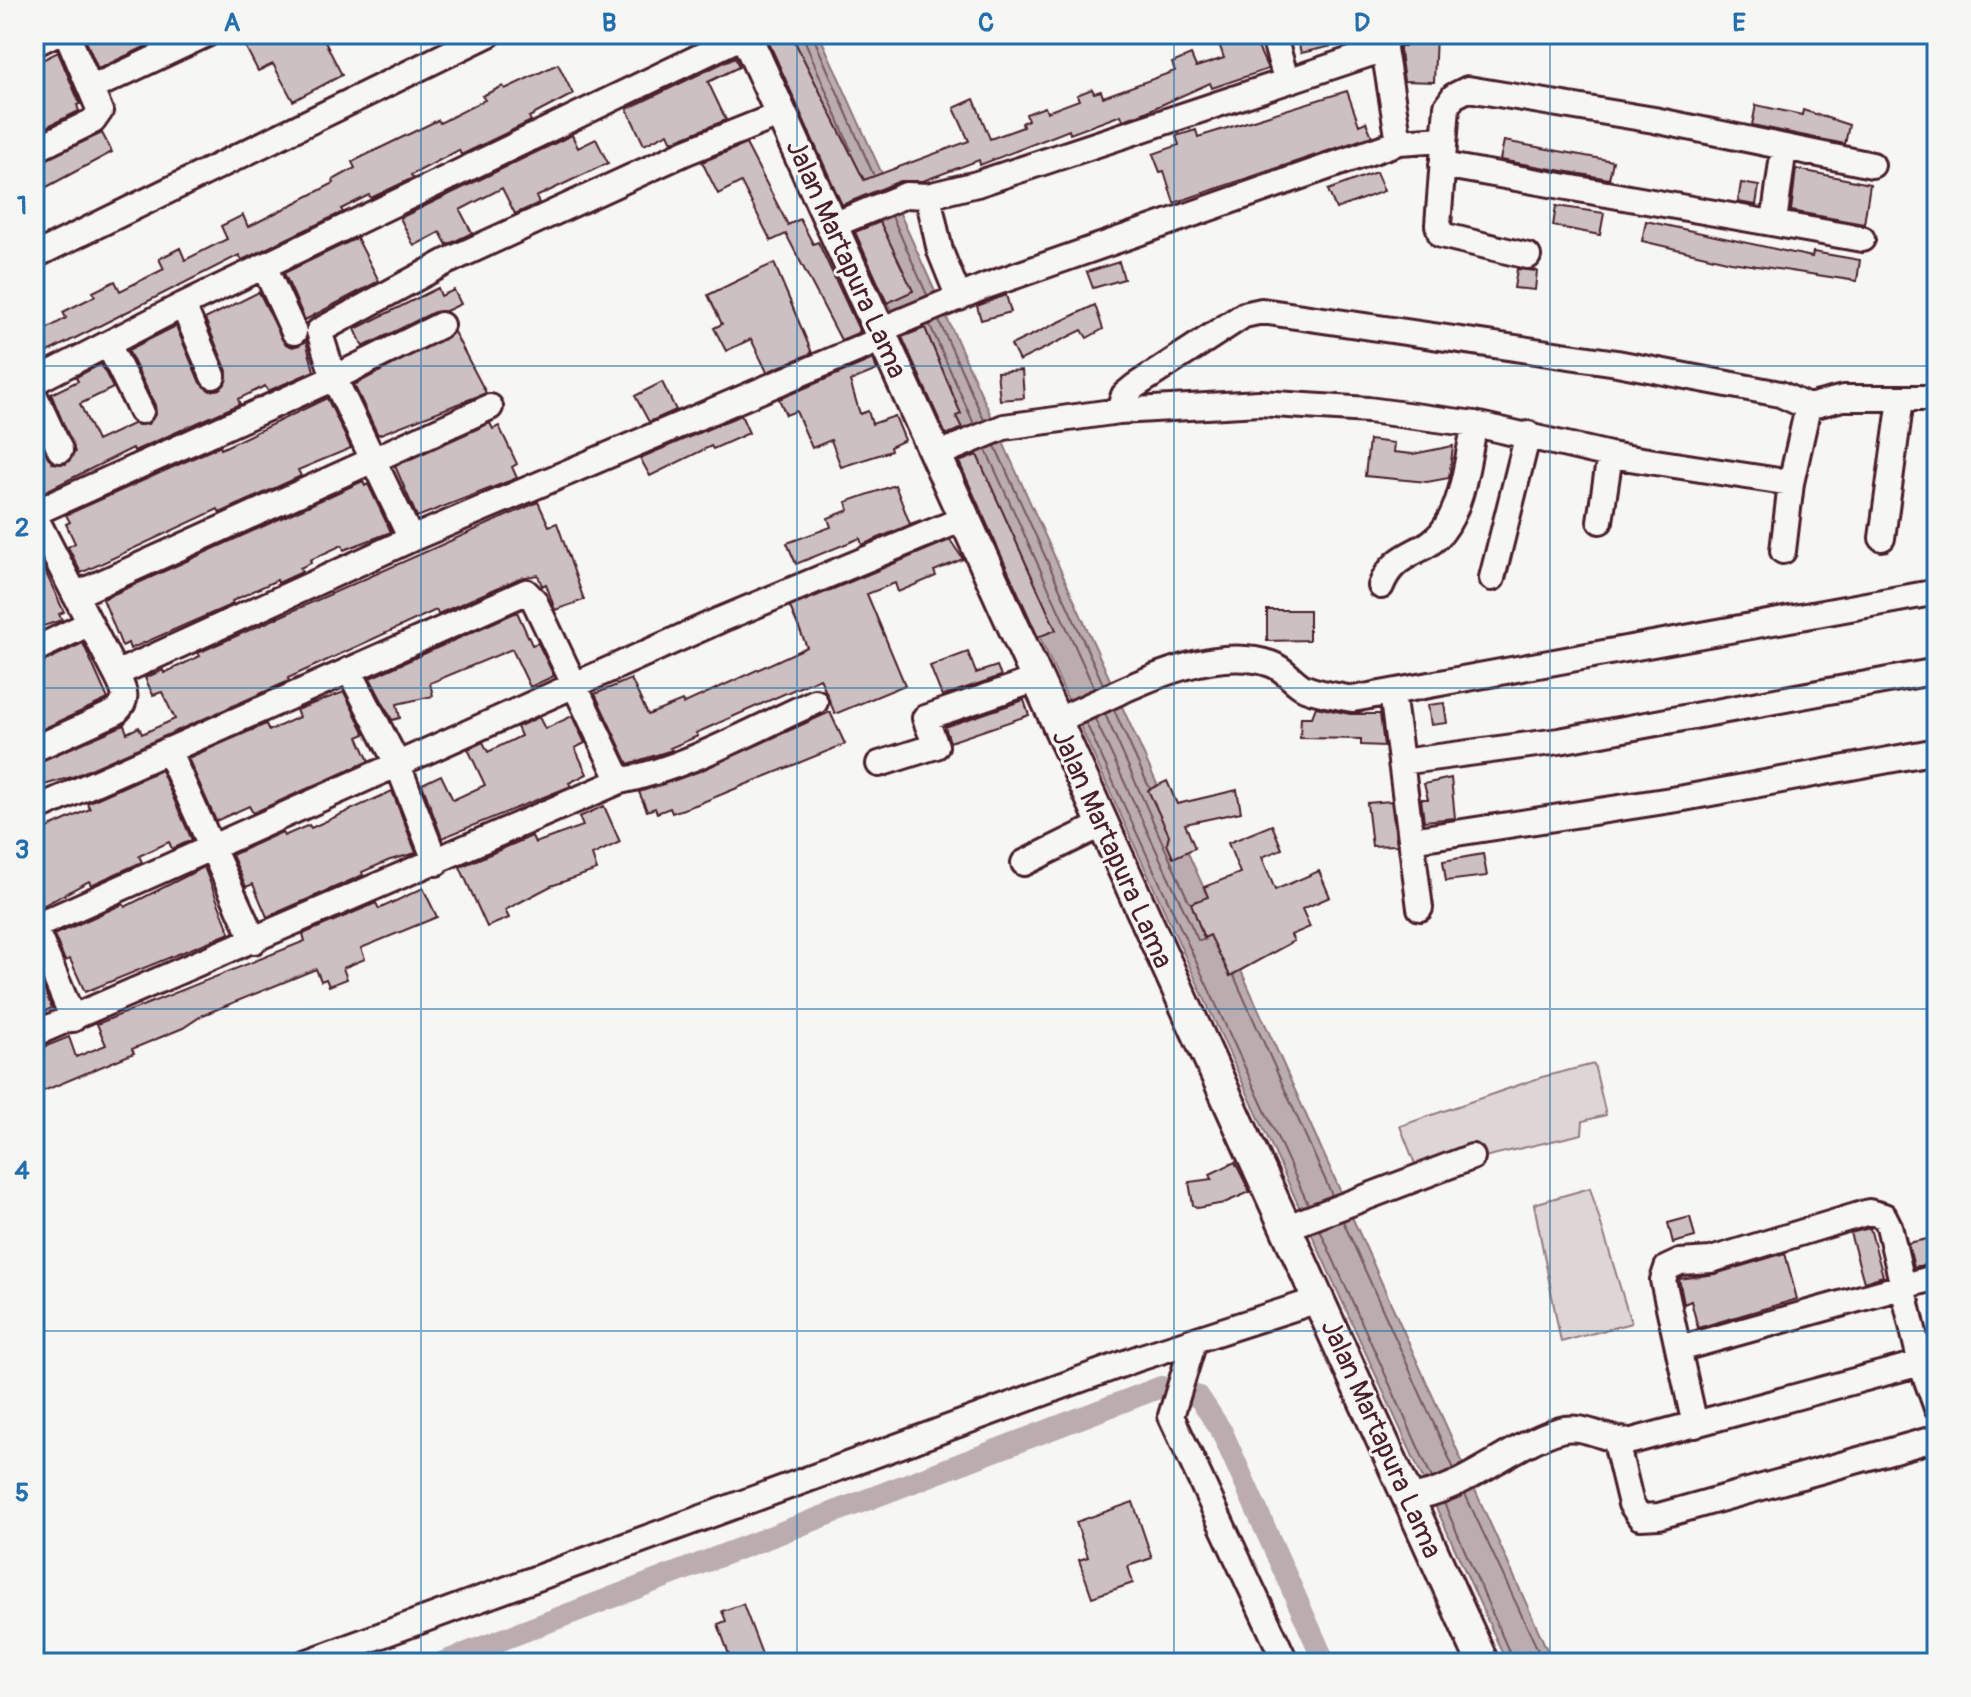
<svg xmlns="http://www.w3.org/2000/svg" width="1971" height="1697" viewBox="0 0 1971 1697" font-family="Pangolin,sans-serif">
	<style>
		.green { fill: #ddd6d5; stroke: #947a80; stroke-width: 2 }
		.water { fill: #bbadae; stroke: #8e747a; stroke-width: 2 }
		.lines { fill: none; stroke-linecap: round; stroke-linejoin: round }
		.shore { stroke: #77585f; stroke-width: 2 }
		.canal { stroke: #bbadae; stroke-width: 22 }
		.building { fill: #ccc1c0; stroke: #4a1f2b; stroke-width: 2 }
		.minor-casing { stroke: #4a1f2b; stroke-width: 30 }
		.major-casing { stroke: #4a1f2b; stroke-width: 36 }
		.minor { stroke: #f6f6f2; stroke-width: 24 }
		.major { stroke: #f6f6f2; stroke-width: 30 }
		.grid { fill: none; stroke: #1f6fb2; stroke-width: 2; stroke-opacity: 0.55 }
		.labels { text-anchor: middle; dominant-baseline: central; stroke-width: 6; stroke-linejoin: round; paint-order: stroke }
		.street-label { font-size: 28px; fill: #4a1f2b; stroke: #f6f6f2 }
		.neatline { fill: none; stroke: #1f6fb2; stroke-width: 3 }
		.grid-label { font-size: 26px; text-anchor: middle; font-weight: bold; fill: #1f6fb2 }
	</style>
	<rect width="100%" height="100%" fill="#f6f6f2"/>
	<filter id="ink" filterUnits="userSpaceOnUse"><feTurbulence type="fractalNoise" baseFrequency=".0125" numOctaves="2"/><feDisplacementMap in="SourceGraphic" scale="16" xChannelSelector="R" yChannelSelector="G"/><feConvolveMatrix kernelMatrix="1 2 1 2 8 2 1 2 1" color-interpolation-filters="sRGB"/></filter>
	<g filter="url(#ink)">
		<path class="green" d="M1594 1064 1606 1115 1583 1121 1582 1134 1446 1166 1415 1164 1400 1126 1542 1077Z
			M1590 1188 1631 1323 1561 1342 1534 1204Z"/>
		<path class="water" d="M765 34H819L1553 1663H1507Z"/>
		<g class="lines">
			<path class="shore" d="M802 34 851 150
				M812 34 873 174
				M892 216 927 295
				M939 321 984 420
				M930 325 974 424
				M995 446 1103 684
				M986 450 1094 688
				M1114 710 1149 787
				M1105 714 1189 902
				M1095 719 1198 940H1205
				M1086 723 1308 1204
				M1234 976 1332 1195
				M1343 1221 1454 1469
				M1320 1230 1432 1478
				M1465 1494 1544 1663
				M1444 1503 1514 1663"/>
			<path class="canal" d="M441 1663 1161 1387 1199 1397 1222 1432 1325 1663"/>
		</g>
		<path class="building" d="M83 34H172L98 69Z
			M239 34H321L342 75 293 101 273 64 258 71Z
			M765 34H791L864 180 969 141 954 108 974 99 990 139 1023 127 1022 123 1028 120 1026 114 1045 107 1047 112 1079 100 1077 95 1092 89 1094 93 1101 91 1103 97 1175 71 1172 63 1191 55 1196 67 1224 58 1217 38 1228 34H1252L1268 69 1212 88 1210 83 1141 114 1123 120 1121 115 1070 134 1069 130 980 165 979 160 923 181H900L842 205Z
			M1296 34H1353L1354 41 1301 53Z
			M1405 34H1436L1434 82 1404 81 1400 52V46H1405Z
			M58 52 80 104 77 105 79 111 34 133V64Z
			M735 57 739 67 708 82 726 120 672 142 668 133 644 145 627 109Z
			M558 64 573 94 529 117 531 121 461 155 459 150 411 175 413 178 371 198 369 195 341 209 343 212 242 260 239 255 34 359V336L66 318 63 312 95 296 93 292 115 281 120 291 164 269 159 259 180 248 185 260 227 239 221 226 243 215 248 227 334 183 333 180 355 168 352 162 372 152 438 120 440 123 485 100 482 96 503 86 505 89Z
			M1347 91 1359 125 1366 122 1372 136 1174 203 1164 171 1160 172 1153 154 1179 145 1176 136 1196 130 1198 137Z
			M1756 105 1802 115 1803 110 1849 125 1845 144 1752 125Z
			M102 133 112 152 41 190 34 175V165Z
			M572 135 578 148 596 139 608 163 536 197 539 203 515 214 502 188 460 210 472 233 447 245 440 232 414 246 400 218Z
			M1504 141 1613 161 1609 179 1500 160Z
			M746 144 788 225 800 219 813 244 818 242 860 332 841 340 786 234 771 241 741 182 718 194 702 162Z
			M1796 169 1870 184 1864 224 1791 211Z
			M1376 172 1384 191 1336 209 1328 190Z
			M1741 183 1759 186 1756 205 1738 202Z
			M1556 206 1604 213 1600 235 1553 226Z
			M1646 221 1812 257 1813 252 1860 260 1857 281 1731 262 1642 241Z
			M880 222 913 291 887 303 855 232Z
			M357 238 379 281 305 320 284 273Z
			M1119 262 1124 279 1093 288 1087 272Z
			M774 263 812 353 767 372 751 339 726 351 714 328 722 324 708 295Z
			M1517 269 1537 271 1535 290 1514 288Z
			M438 288 441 296 454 290 461 304 446 311 434 312 363 347 355 329Z
			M259 292 285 344 293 347 306 341 314 371 268 391 265 386 238 399 240 404 134 451 133 448 42 493 34 477V430L52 463 66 464 75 452 51 394 78 381 76 377 101 364 113 388 80 404 97 441 133 424H148L156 413 155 405 128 350 176 326 200 383 210 391 220 389 225 384 227 371 205 319Z
			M1006 295 1011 312 981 320 977 306Z
			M1095 305 1103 329 1087 338 1082 330 1019 361 1011 345Z
			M925 328 961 414 956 416 962 428 946 435 902 337Z
			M454 332 486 393 378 435 354 385Z
			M873 359 877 370 850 381 860 414 868 411 872 424 895 416 905 440 890 447 891 451 841 467 831 440 812 448 796 411 786 415 779 399Z
			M1022 370 1024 398 1000 400 997 372Z
			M662 382 676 410 649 422 635 396Z
			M327 398 351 448 298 470 301 476 220 513 218 509 81 573 68 547 75 543 66 524 70 522 66 515 220 446 221 449Z
			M741 415 749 433 713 449 711 446 650 476 640 458Z
			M490 423 493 429 499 426 509 447 517 464 512 467 517 478 417 517 395 466Z
			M1369 440 1394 443 1393 452 1413 454 1453 446 1449 478 1427 482 1365 476Z
			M977 455 1056 630 1038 637 959 462Z
			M363 481 365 486 368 484 391 532 344 550 342 545 310 560 311 563 300 568 302 572 278 583 277 580 232 601 233 604 130 649 128 643 122 646 103 599Z
			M895 485 910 524 921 520 862 545 860 538 796 564 787 543 831 527 828 518 849 510 846 502Z
			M538 502 549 526 557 523 584 600 555 610 546 584 542 586 538 575 520 578 438 614 436 610 288 678 289 681 75 776 34 788V764L124 725 127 733 139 727 142 734 175 719 162 692 153 695 145 678 163 670 164 673 200 656 198 653Z
			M950 540 963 559 934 571 936 576 898 592 895 583 867 594 905 685 835 714 820 678 696 733 698 736 670 748 672 750 628 764 595 694 631 679 648 715 682 701 683 704 807 647 790 607Z
			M40 560 64 612 59 614 62 620 34 629V563Z
			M1267 610H1309V640L1267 641Z
			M517 612 532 645 538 643 554 676 530 687 512 649 430 683 433 696 397 704 400 718 392 720 370 678Z
			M83 643 108 699 34 733V666Z
			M968 652 976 673 997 666 1001 676 942 696 930 666Z
			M344 692 365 734 358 737 369 761 253 813 249 806 216 821 188 758 266 724 269 731 299 717 296 710Z
			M1024 700 1029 715 950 742 945 727Z
			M1444 703 1447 723 1431 725 1428 705Z
			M1316 707 1350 714H1380L1384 746 1361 745V739L1300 738 1301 717H1312Z
			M830 712 845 744 698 804 672 813 670 808 657 813 655 808 647 811 639 792 700 771Z
			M572 716 585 743 575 748 587 774 569 783 571 786 442 838 422 784 441 775 453 800 485 785 468 749 483 742 488 752 521 736 517 727 539 717 545 729Z
			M161 770 192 840 172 849 169 842 139 856 142 862 91 885 89 881 37 909 34 901 40 898 34 885V834L90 809 87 803Z
			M1451 778 1455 818 1424 821 1421 799H1428L1424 784Z
			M1167 781 1177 804 1237 790 1241 812 1185 824 1195 848 1173 858 1167 844 1169 835 1148 790Z
			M392 791 416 853 390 860 362 872 363 875 267 917 253 884 246 887 232 855 282 832 284 836 309 825 311 828Z
			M1391 801 1397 845 1372 846 1367 803Z
			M604 806 620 842 592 855 597 870 551 886 505 910 509 918 487 927 460 867 532 836 535 843 583 826 579 817Z
			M1272 825 1282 849 1262 857 1275 890 1319 871 1330 897 1302 909 1310 927 1291 935 1294 941 1230 976 1210 935 1204 938 1191 903 1208 897 1204 887 1240 873 1228 843Z
			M1483 854 1487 876 1446 881 1443 861Z
			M204 867 230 933 85 992 70 959 65 961 54 935 123 904 125 907Z
			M423 888 437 917 361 948 365 959 343 968 347 979 329 986 326 979 321 981 316 969 203 1015 183 1028 132 1049 134 1053 34 1095V1051L69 1037 76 1057 106 1045 97 1024 305 941 303 934 376 903 379 909Z
			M34 965 52 1008 34 1016Z
			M1235 1162 1250 1192 1224 1203 1198 1208 1193 1205 1189 1182 1212 1179 1210 1174Z
			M1690 1217 1695 1237 1673 1243 1668 1223Z
			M1870 1228 1883 1276 1864 1282 1850 1233Z
			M1937 1237V1262L1914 1267 1908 1243Z
			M1785 1253 1797 1299 1698 1328 1691 1301 1684 1304 1679 1279 1715 1274Z
			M1133 1502 1152 1558 1128 1566 1133 1583 1092 1597 1079 1560 1088 1557 1076 1522Z
			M743 1604 763 1657 732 1663 718 1624 726 1621 722 1611Z"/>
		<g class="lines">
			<g class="minor-casing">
				<path id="minor" d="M1273 34 1286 79
					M1385 36 1384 49 1399 142
					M34 44 54 34
					M92 88 207 34
					M34 150 93 121 100 111 67 34
					M1442 165 1862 239
					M928 196 940 251 959 298
					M1774 222 1784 147
					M831 226 906 195 928 196 977 184 1384 49
					M34 256 489 34
					M1528 256 1441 235 1438 225 1447 106 1454 96 1468 89 1654 120 1872 165
					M264 266 294 332
					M183 305 213 376
					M878 331 986 286 1399 142 1444 139
					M108 344 141 411
					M34 382 183 305 745 35
					M34 394 60 450
					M1119 411 1124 395 1135 386 1244 315 1262 311 1617 363 1780 394 1808 407 1843 398H1937
					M934 456 1004 427 1119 411 1259 403 1368 410 1475 424 1610 455 1791 483
					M34 513 334 378 441 325
					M34 515 116 674 411 539 882 339
					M1600 521 1610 455
					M1882 538 1901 399
					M411 539 334 378 319 331 446 262 686 152 781 114
					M1783 551 1791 483 1808 407
					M1492 578 1528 434
					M1381 586C1395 550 1424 555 1442 532 1464 504 1467 458 1475 424
					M75 595 490 407
					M34 650 90 623
					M349 670 398 765 436 863
					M1392 692 1420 908
					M1053 719 1067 716C1124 691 1208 642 1271 664 1286 669 1292 682 1305 688 1320 694 1338 696 1353 699L1937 592
					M34 749 116 712C130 699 124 690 116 674
					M168 750 254 941
					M1401 762 1559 741 1937 671
					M879 764 936 746 925 718 1035 680
					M34 810 526 592 534 600 620 781
					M1411 840 1684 798 1937 751
					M1024 863 1101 825
					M34 926 73 1019
					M34 927 720 620 963 519
					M34 1034 620 781C687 768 752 730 815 702
					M1285 1228 1472 1157
					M1194 1341 1171 1416 1286 1663
					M1679 1349 1937 1277
					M1695 1425 1663 1280 1667 1268 1680 1262 1711 1260 1869 1212 1884 1216 1889 1226 1921 1364 1937 1408
					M1616 1442 1631 1504 1640 1517 1659 1516 1937 1438
					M1408 1498C1463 1492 1508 1446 1560 1430 1584 1423 1607 1442 1632 1441L1936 1359
					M305 1663 1139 1358 1318 1300"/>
			</g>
			<g class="major-casing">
				<path id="major" d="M745 34 1483 1663"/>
			</g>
			<use href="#minor" class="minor"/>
			<use href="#major" class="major"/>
		</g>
	</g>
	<path class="grid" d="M421 34V1663M797 34V1663M1174 34V1663M1550 34V1663M34 366H1937M34 688H1937M34 1009H1937M34 1331H1937"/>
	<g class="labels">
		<g class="street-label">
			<text transform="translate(846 259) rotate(66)">Jalan Martapura Lama</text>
			<text transform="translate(1112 849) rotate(66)">Jalan Martapura Lama</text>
			<text transform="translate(1381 1439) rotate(66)">Jalan Martapura Lama</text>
		</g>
	</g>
	<rect width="1971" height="1697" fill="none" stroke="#f6f6f2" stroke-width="88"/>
	<rect x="44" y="44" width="1883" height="1609" class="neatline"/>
	<g class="grid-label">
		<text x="232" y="31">A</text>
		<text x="609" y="31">B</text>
		<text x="986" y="31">C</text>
		<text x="1362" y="31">D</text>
		<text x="1739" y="31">E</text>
		<text x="22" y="214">1</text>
		<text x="22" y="536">2</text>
		<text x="22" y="858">3</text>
		<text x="22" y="1179">4</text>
		<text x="22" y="1501">5</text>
	</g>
</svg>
